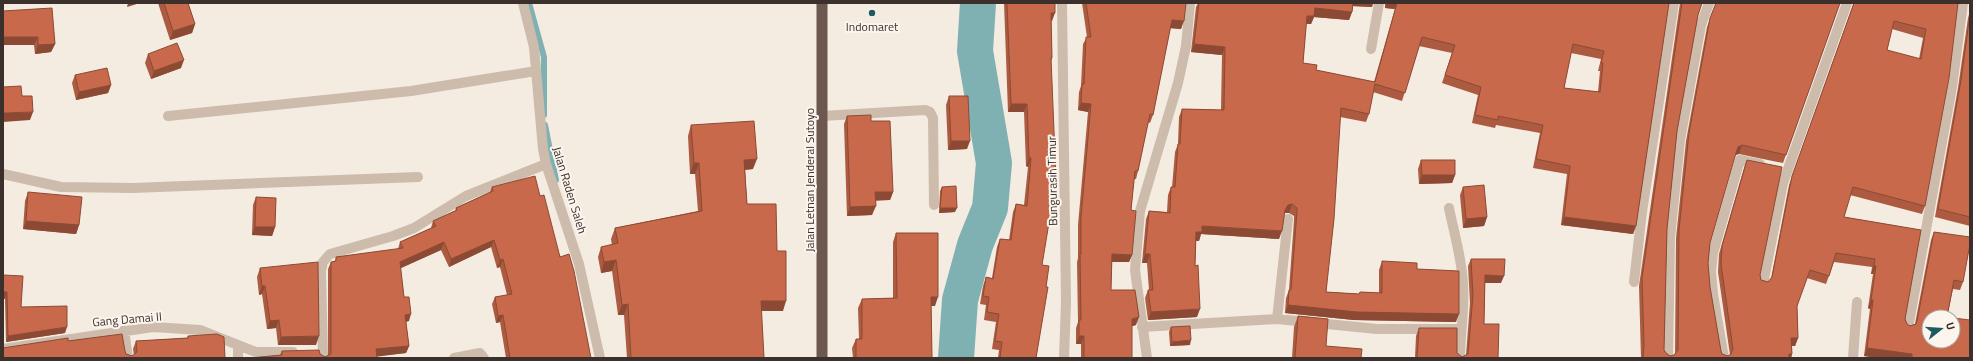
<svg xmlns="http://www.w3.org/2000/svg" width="1973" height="361" viewBox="0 0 1973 361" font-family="'Titillium Web',sans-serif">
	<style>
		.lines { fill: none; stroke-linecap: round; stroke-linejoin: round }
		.stream { stroke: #7fb0b2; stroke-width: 6 }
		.river { stroke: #7fb0b2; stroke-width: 36 }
		.service { stroke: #cdbbac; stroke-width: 10 }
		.minor { stroke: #cdbbac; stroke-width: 10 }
		.trunk { stroke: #6c584f; stroke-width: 11 }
		.wall { fill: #ac5a40; fill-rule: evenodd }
		.shaded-wall { fill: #8c4a34 }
		.building { fill: #c8694b; stroke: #8c4a34; fill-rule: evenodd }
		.poi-dot { fill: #1f5a5e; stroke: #fbf5ee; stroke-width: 1.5 }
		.labels { text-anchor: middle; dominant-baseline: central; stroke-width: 4; stroke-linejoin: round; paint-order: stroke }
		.poi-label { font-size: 12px; fill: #3b302b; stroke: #fbf5ee }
		.street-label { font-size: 12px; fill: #3b302b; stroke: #fbf5ee }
	</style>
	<rect width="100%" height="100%" fill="#f4ebe1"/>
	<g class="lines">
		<path class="stream" d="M529 3 544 57V115
			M545 125 556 180"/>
		<path class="river" d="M956 358 960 300 975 245 990 208 994 163 975 51 978 3"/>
		<path class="service" d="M822 116 925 110 930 112 933 118 934 205"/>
		<path class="minor" d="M523 3 534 47 543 149 546 164 579 264 600 358
			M1062 3 1066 302 1064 358
			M1371 49 1379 3
			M168 116 411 91 536 71
			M3 174 61 187 133 188 418 177
			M1449 208C1454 233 1462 259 1463 284 1465 309 1460 333 1460 358
			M1634 282 1642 212 1674 3
			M1763 284 1783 183 1847 3
			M1277 319 1377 329H1460
			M1142 327 1277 319 1288 219
			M1908 328 1952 87 1963 3
			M124 330 128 358
			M3 349 153 327 200 330 256 352H293
			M238 358V345
			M323 358 321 271 323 262 330 254 393 236 414 228 466 196 546 164
			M454 358 480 353 484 358
			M1147 358 1135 270 1140 211 1178 83 1186 46 1190 3
			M1668 358 1670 238 1680 140 1701 25 1709 3
			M1724 358 1713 294 1711 272 1713 253 1739 163 1740 160 1760 164
			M1853 358 1857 302"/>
		<path class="trunk" d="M822 358V3"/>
	</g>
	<path class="wall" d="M158 3H188L195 24 192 33 170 40Z
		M1004 3H1055L1052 21H1051L1052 58 1051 62 1042 265 1036 358H998L999 350 992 349 996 322 984 320 986 305 980 304 983 286 986 277 992 278 997 247 1000 239 1009 240 1013 212 1016 204 1024 205 1028 167 1026 166 1024 112H1008Z
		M1082 3H1186L1181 29 1170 28 1153 115 1150 123 1148 122 1138 171 1136 179H1134L1131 210 1132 255 1129 262H1112L1111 290 1136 325 1132 326V358H1081V344H1076V328L1078 322 1077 262 1078 258V225L1088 112 1078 110 1079 92 1081 86 1083 44 1087 37Z
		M1198 3H1373L1372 7 1353 6 1352 12 1349 20 1314 17 1311 24H1306L1303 63 1316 70 1374 82 1395 9 1385 8V3H1669L1636 226 1633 234 1561 225 1567 174 1533 168 1540 133 1496 125 1495 128 1472 123 1478 95 1442 83 1452 53 1419 46 1402 101 1373 92 1369 114 1366 122 1340 117 1326 292 1359 294 1360 292 1379 293V270L1382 261 1417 269 1456 322 1354 320 1285 313 1286 298 1289 290 1294 220V216L1289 213H1285L1284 215 1279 239 1201 234 1199 241H1196L1195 266 1197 317 1148 320 1145 298 1148 290H1149L1147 263H1142L1146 219 1149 211 1167 212 1168 195 1171 187H1172L1175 152 1178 144 1179 117 1182 109 1221 110 1222 55 1191 52 1196 7ZM1571 53 1601 59 1598 71H1600L1598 92 1564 88Z
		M1680 3H1702L1698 15 1677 131 1667 229 1664 350 1666 353 1670 356 1675 355 1676 238 1686 141 1707 27 1715 5V3H1840L1783 163 1739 154 1735 155 1734 158 1710 243 1708 263 1710 287 1721 351 1722 354 1728 356 1730 355 1718 272 1719 254 1744 168 1747 160 1760 275 1761 280 1768 282 1771 279 1789 185 1853 5V3H1958L1925 206 1922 214 1850 195 1844 217 1921 230 1905 319 1907 324 1910 326 1915 324 1931 240 1934 232 1963 282 1960 290 1953 289 1947 317 1970 358H1878L1864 356 1870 309 1868 308 1873 274H1871L1872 267 1834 262 1826 284 1807 278 1797 306 1798 338 1795 346H1792V354L1791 358H1641L1639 286ZM1892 29 1923 38 1919 59 1887 50Z
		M3 11 55 44 51 52 35 54 34 45H3Z
		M1970 11V226L1935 217 1958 88 1968 18Z
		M148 54 181 68 151 79 145 63Z
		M75 75 111 85 108 93 76 100 72 83Z
		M949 96 967 149 948 150 946 105Z
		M847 116 893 192 890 200H875L872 215 847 216 844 124Z
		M691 125 753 169 745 170 747 204 777 251 783 311H761L764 358H627L624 315H618L612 271 601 273 598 257 601 247 612 245 611 239 615 228 698 211 695 174H690L688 136Z
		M1421 160 1455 175 1452 183 1419 184 1418 169Z
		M492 187 540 196 560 257 591 358H506L500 322 496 323 492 304 495 297 507 295 500 267 497 268 491 247 449 267 441 250 400 268 404 297 409 321 406 322 409 346 406 353 377 356 250 358 280 355 282 351 320 354 325 357 328 355V269L331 262 335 261 336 257 398 249 400 242 431 228 433 221 455 211 456 208 490 192Z
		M942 187 955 212 939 213 940 191Z
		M1463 187 1487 217 1484 226 1463 228 1460 195Z
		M28 192 79 225 76 234 23 229 25 201Z
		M256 197 275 227 272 236 252 235 253 205Z
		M896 233 935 306H931L932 358H853L852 348 856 339H859L858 308 862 299 893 298V242Z
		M1471 259 1501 283H1485L1484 324 1498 358H1415L1416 336 1419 328 1462 357 1466 355 1470 303 1468 266Z
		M260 268 316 345H278L276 328 267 329 262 294 259 295 257 277Z
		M3 275 21 307 65 333 6 342 5 299Z
		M1298 316 1326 346 1361 358H1292L1294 327Z
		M1171 327 1190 345 1170 346 1169 332Z
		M188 336 225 358H3L68 341 125 351 126 354 132 356 134 355 133 349 136 341 187 338Z"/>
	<path class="shaded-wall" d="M128 3H140L127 7Z
		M1352 3H1373L1372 7 1351 6Z
		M1387 3H1397L1395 9 1385 8Z
		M1315 8 1352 12 1349 20 1314 17 1311 24H1304L1307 16Z
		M1051 13H1055L1052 21H1048Z
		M1172 20 1184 21 1181 29 1169 28Z
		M195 24 192 33 170 40 173 31Z
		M3 37H38L34 45H3Z
		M55 44 51 52 35 54 38 45Z
		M1194 44 1225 47 1222 55 1191 52Z
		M184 60 181 68 151 79 154 71Z
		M111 85 108 93 76 100 79 92Z
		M1081 103 1091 104 1088 112 1078 110Z
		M1011 104H1027L1024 112H1008Z
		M33 112 30 120 3 122V113Z
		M951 141H970L967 149 948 150Z
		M1742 145 1739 154 1735 155 1733 161 1738 147Z
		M1029 158H1031L1028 167 1026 166Z
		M757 159 753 169 740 170 744 160Z
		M694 163H699L695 174H690Z
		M1422 175H1455L1452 183 1419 184Z
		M875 192H893L890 200 872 201Z
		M1292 204 1289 213H1285L1282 218 1285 210 1288 205Z
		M876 206 872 215 847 216 850 207Z
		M940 208H957L955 212 939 213Z
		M1487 217 1484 226 1463 228 1466 219Z
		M1564 217 1636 226 1633 234 1561 225Z
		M26 221 79 225 76 234 23 229Z
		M1202 226 1282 231 1279 239 1201 234 1199 241 1194 240 1196 232Z
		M255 227H275L272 236 252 235Z
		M494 240 491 247 449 267 451 259Z
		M444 242 441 250 397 270 400 262Z
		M1112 254 1132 255 1129 262H1109Z
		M1145 254H1150L1147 263H1142Z
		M503 259 500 267 497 268 500 260Z
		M616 260 612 271 601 273 604 262Z
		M1874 265 1876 266 1873 274H1871Z
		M1485 275 1504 276 1501 283H1482Z
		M262 286H265L262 294 259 295Z
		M3 292H7L5 299H3Z
		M931 297H938L935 306H928Z
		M1871 300H1873L1870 309 1868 308Z
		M761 301H786L783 311H757Z
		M628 304 624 315H618L622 305Z
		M1288 305 1459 314 1456 322 1354 320 1285 313Z
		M1200 309 1197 317 1148 320 1151 312Z
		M411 314 409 321 402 322 405 315Z
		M503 315 500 322 496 323 498 316Z
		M1139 317 1136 325 1129 327 1132 319Z
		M279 320 276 328 267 329 270 321Z
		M67 327 65 333 6 342 8 336Z
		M319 336 316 345H278L281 337Z
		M1079 336H1084L1081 344H1076Z
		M1791 338H1798L1795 346H1788Z
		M1191 340 1190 345 1170 346 1172 342Z
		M409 346 406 353 374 357 376 349Z
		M1867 348 1912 354 1911 358H1878L1864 356Z
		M1789 354H1792L1791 358H1787Z"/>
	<path class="building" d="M164 3H188L195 24 173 31Z
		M1007 3H1055V13H1051L1052 58H1051L1056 180 1042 265 1049 266 1046 287H1048L1036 358H1000L1002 342 995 341 999 314 987 312 989 297 983 296 986 277 993 279 1000 239 1011 240 1016 204 1027 206 1031 158H1029L1027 104H1011Z
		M1086 3H1186L1184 21 1172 20 1153 115 1150 114 1138 171H1135L1131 210 1136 211 1132 255 1112 254 1111 290H1135L1139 317 1132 319V358H1084V336H1079V320H1081L1080 254H1081V217L1091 104 1081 103 1082 84H1084L1086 37H1091Z
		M1199 3H1353L1352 12 1315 8 1314 16H1307L1303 63 1317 65 1316 70 1375 82 1397 3H1669L1636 226 1564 217 1570 166 1536 159 1543 125 1498 116V120L1475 115 1481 87 1445 75 1455 45 1422 37 1405 93 1375 84 1369 114 1341 108 1334 219 1326 292 1359 294 1360 292 1382 293V261L1417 263V269L1459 271V314L1357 312 1288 305 1289 290H1291L1297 211V208L1292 204 1288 205 1285 210 1282 231 1202 226V232H1196L1195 266 1198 265 1200 309 1151 312 1148 290H1153L1150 254H1145L1149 211 1170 213 1171 187H1175L1178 144H1180L1182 109 1224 110 1225 47 1194 44ZM1573 44 1604 51 1601 63H1603L1600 92 1564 88Z
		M1682 3H1702L1698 15 1677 131 1667 229 1664 350 1666 353 1670 356 1674 355 1678 350 1679 230 1689 133 1710 18 1716 3H1840L1786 155 1742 145 1738 147 1736 153 1710 243 1708 263 1710 287 1721 351 1722 354 1728 356 1731 354 1733 349 1721 264 1722 246 1747 160 1782 167 1760 275 1761 280 1768 282 1772 277 1792 176 1854 3H1958L1949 78 1925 206 1853 187 1844 217 1921 230 1905 319 1907 324 1910 326 1916 324 1917 321 1934 232 1970 237V244L1963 282 1954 280 1947 317H1929V341H1953V318L1970 320V358H1912V354L1867 348 1873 300H1871L1876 266 1874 265 1875 259 1836 253 1829 276 1810 270 1797 306 1798 338H1791L1792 354H1789V358H1643L1644 345 1642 278ZM1894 21 1926 29 1921 59 1887 50Z
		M52 8 55 44 38 45V37H3V11Z
		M1970 14V217L1938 209 1961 80Z
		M177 43 184 60 154 71 148 54Z
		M107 68 111 85 79 92 75 75Z
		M21 86 22 96H32L33 112 3 113V87Z
		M949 96H968L970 141H951Z
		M871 115V121H890L893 192H875L876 206 850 207 847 116Z
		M754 121 757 159 744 160 747 204H776L777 251H786V301H761L764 358H631L628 304 622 305 616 260 604 262 601 247 618 243 615 228 702 211 699 163H694L691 125Z
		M1421 160H1455V175H1422Z
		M535 176 540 196 544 195 560 257 569 254 574 271 591 358H510L503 315 498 316 495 297 512 294 503 259 500 260 494 240 451 259 444 242 400 262 404 297H409L411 314 405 315 409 346 376 349 377 358H250L282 355V351L319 350 320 354 325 357 331 354V262L336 261V257L403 248 400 242 436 226 433 221 457 210 456 208 493 191 492 187Z
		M1484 185 1487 217 1466 219 1463 187Z
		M956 186 957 208H940L942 187Z
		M28 192 82 197 79 225 26 221Z
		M256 197 276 198 275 227H255Z
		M896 233H938V297H931L932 358H856V339H862V299L897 298Z
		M1471 259H1505L1504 276 1485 275 1484 324H1499L1498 358H1417L1419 328H1457V353L1462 357 1468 354 1473 295Z
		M318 262 319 336 281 337 279 320 270 321 265 286H262L260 268Z
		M3 275 23 276 21 307 67 306V327L8 336 7 292H3Z
		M1298 316 1328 319 1326 346 1362 349 1361 358H1295Z
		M1190 326 1191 340 1172 342 1171 327Z
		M122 334 125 351 126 354 132 356 137 352 136 341 188 338V336L217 334 224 337 225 358H3V348L68 338V341Z"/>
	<circle class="poi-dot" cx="872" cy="13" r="4"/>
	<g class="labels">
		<g class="poi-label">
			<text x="872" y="26">Indomaret</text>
		</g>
		<g class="street-label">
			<text transform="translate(809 180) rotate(-90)">Jalan Letnan Jenderal Sutoyo</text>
			<text transform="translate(1052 181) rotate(-91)">Bungurasih Timur</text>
			<text transform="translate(570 190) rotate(73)">Jalan Raden Saleh</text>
			<text transform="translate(127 319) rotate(-5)">Gang Damai II</text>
		</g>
	</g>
	<rect width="1973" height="361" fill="none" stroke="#3b302b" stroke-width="8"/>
	<g transform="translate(1941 329) rotate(73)"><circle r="19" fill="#fbf5ee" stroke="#aea6a0"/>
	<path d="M0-3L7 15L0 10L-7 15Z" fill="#1f5a5e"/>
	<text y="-6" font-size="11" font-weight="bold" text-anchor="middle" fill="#3b302b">U</text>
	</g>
</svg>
